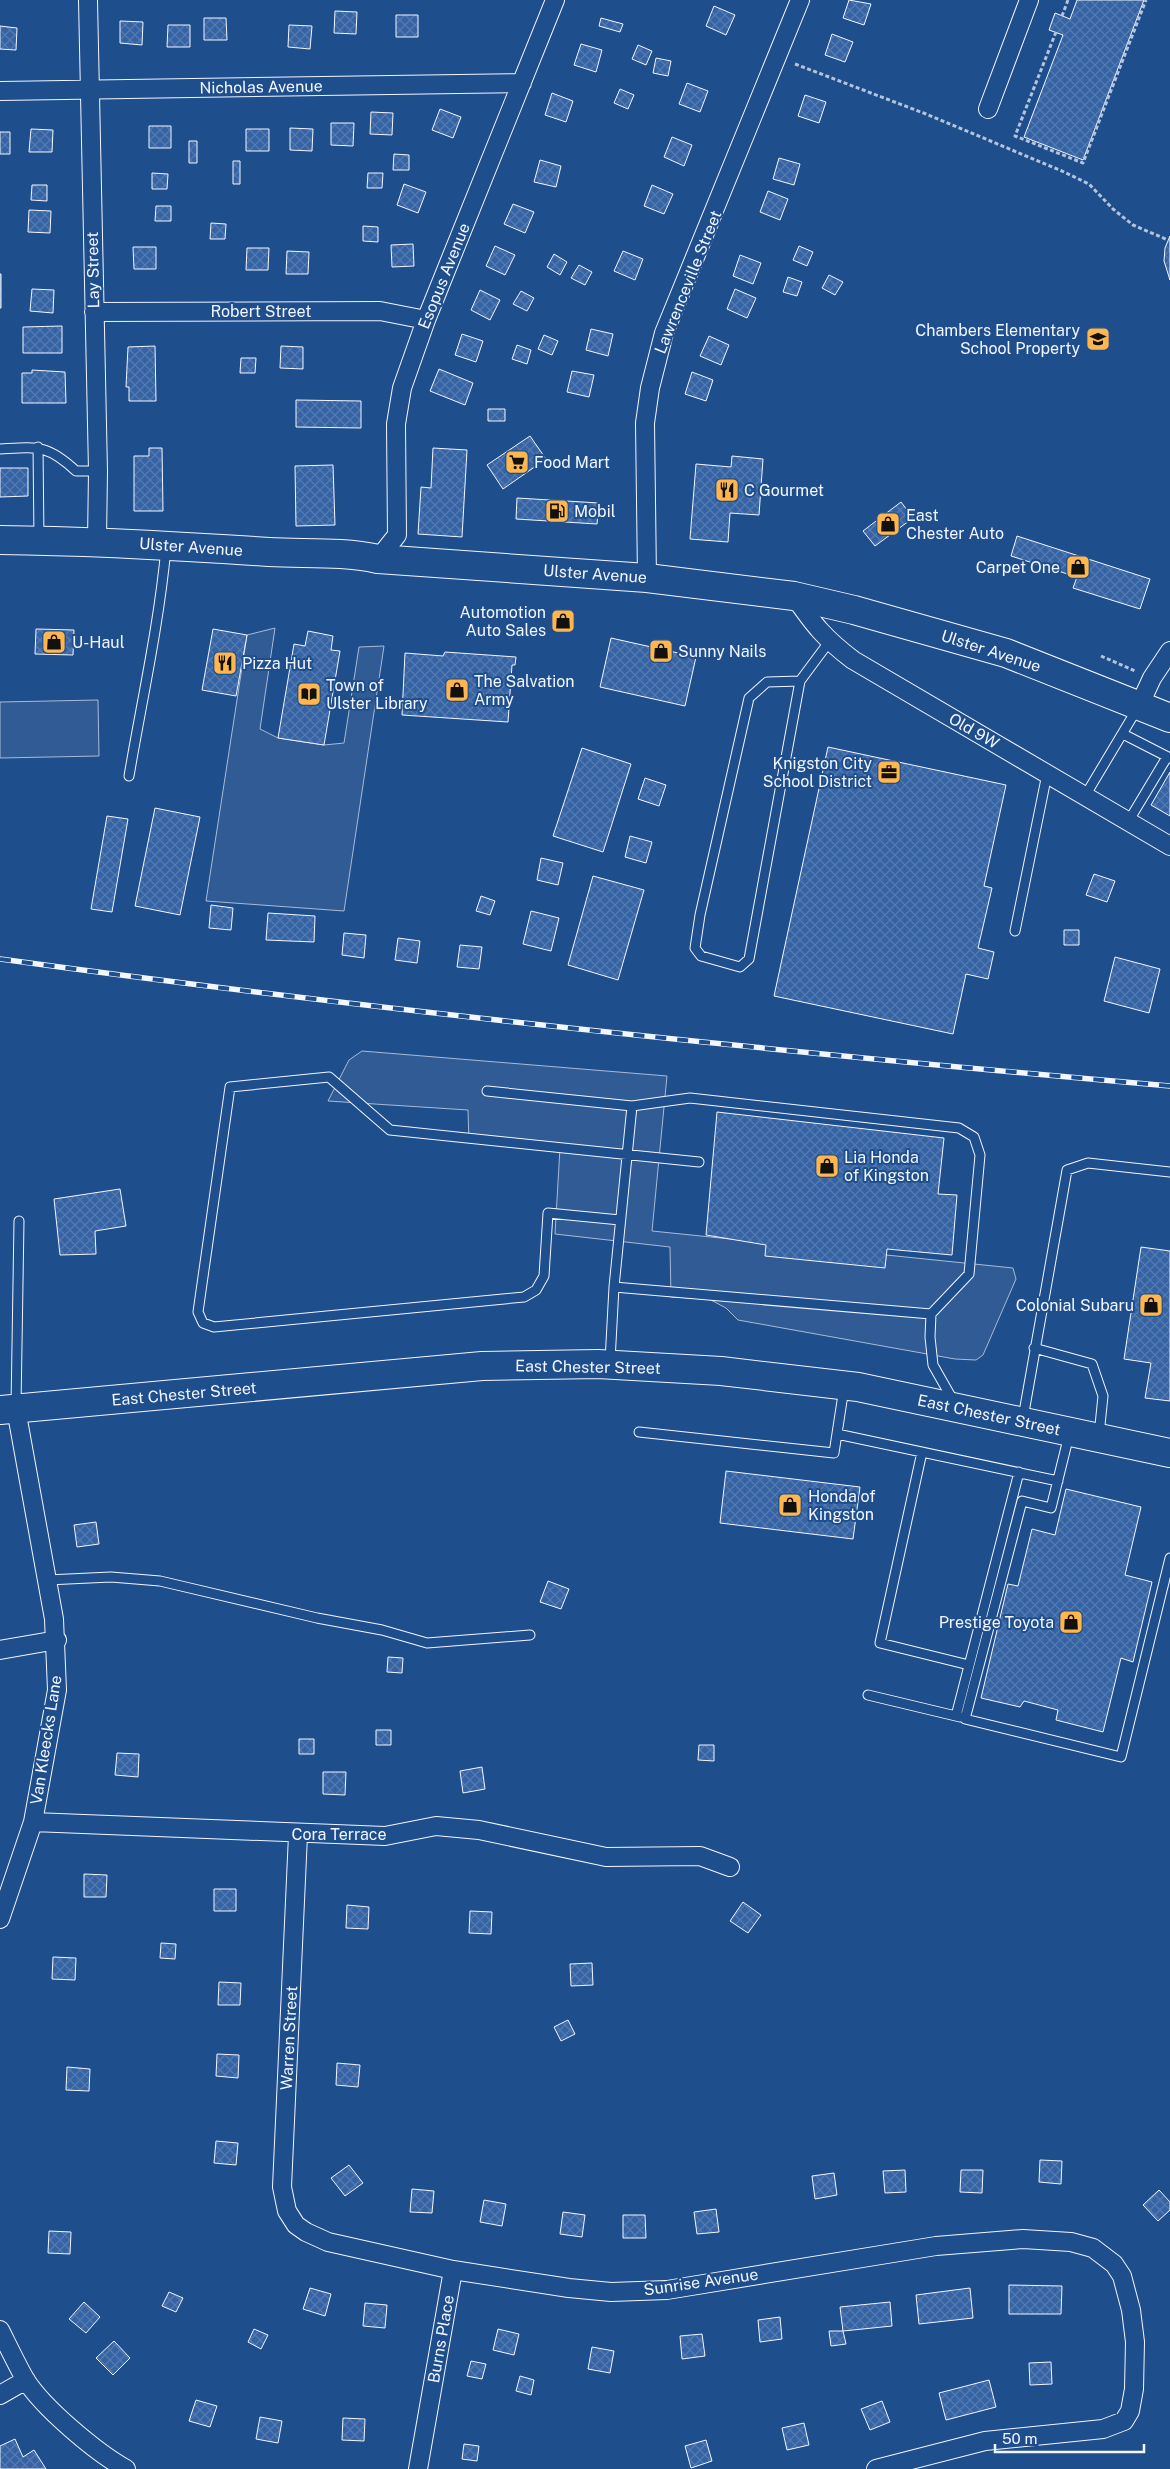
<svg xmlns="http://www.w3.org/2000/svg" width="1170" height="2469" viewBox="0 0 1170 2469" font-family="'Public Sans',sans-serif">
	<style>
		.built { fill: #305b95; stroke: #a8bbd7 }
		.building { fill: url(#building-cross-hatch); stroke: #f2f6ff }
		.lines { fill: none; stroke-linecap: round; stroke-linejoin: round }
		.service-casing { stroke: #f2f6ff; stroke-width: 11 }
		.minor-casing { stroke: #f2f6ff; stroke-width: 20 }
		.primary-casing { stroke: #f2f6ff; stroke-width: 30 }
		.path { stroke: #b3c4dc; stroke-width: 3; stroke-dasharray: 4 2.5; stroke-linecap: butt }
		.service { stroke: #1f4e8c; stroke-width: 9 }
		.minor { stroke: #1f4e8c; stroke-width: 18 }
		.primary { stroke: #1f4e8c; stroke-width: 28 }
		.rail-casing { stroke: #f2f6ff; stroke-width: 5.5 }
		.rail { stroke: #1f4e8c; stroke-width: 4; stroke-dasharray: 11; stroke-linecap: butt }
		.labels { text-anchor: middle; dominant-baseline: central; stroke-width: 4; stroke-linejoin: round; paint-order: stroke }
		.street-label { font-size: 16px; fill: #f2f6ff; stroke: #1f4e8c }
		.poi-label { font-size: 16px; fill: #f2f6ff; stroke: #1f4e8c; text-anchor: start }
	</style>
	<defs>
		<pattern id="building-cross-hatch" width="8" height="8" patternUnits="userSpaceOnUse" patternTransform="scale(1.25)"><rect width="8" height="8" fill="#3563a3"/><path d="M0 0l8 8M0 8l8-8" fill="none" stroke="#537ab1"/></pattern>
	</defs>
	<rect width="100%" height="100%" fill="#1f4e8c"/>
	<path class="built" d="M275 628 260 729 278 738 324 745 344 743 359 647 384 646 344 911 206 901 247 635Z
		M98 700 99 756 0 758V702Z
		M362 1051 667 1076 652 1231 1013 1268 1016 1279 983 1355 976 1360 955 1359 738 1320 726 1308 709 1299 671 1297 670 1247 555 1234 560 1148 469 1143 468 1110 328 1101 349 1060Z"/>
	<path class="building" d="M849 0 871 4 864 25 843 18Z
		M1077 0H1144L1083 160 1024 137 1063 35 1049 30 1055 13 1070 19Z
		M714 6 735 15 726 35 706 26Z
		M335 11 357 12 356 34 334 33Z
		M396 15H418V37H396Z
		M204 18H226L227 40H204Z
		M601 18 623 24 620 32 599 26Z
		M120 21 143 22 142 45 120 43Z
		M168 25H190V47H167Z
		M289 25 312 26 310 49 288 47Z
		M0 26 17 28 16 50 0 49Z
		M832 34 853 42 845 62 825 55Z
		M581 44 602 50 596 72 574 65Z
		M638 45 652 51 646 65 632 59Z
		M656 58 671 61 668 76 653 73Z
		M687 83 708 91 700 112 679 104Z
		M620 89 634 95 628 109 614 103Z
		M552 93 573 101 566 122 545 115Z
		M805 95 826 102 819 123 798 116Z
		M440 109 461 117 453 138 432 130Z
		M371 112 393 113 392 135 370 134Z
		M331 123H354L353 146 331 145Z
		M149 126H171V148H149Z
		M290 128 313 129 312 151 290 150Z
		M31 129 53 130 52 152H29Z
		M246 129H269V151H246Z
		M0 132H10V154H0Z
		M672 137 692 145 684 166 664 157Z
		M189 141H197V163H189Z
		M394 154 409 155V170H393Z
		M779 158 800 164 794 185 773 179Z
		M540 160 561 166 556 187 534 182Z
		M233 161H240V184H233Z
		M152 173 168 174 167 189H152Z
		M368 173H383L382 188H367Z
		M404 184 426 192 418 213 397 205Z
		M32 185H47V201L31 200Z
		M652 185 673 194 664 214 644 206Z
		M768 191 788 199 780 220 760 212Z
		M513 204 534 212 525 233 504 224Z
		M156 206H171V221H155Z
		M29 210 51 211 50 233 28 232Z
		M211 223 226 224 225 239H210Z
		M363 226 378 227V242L363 241Z
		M1170 236V280L1164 261 1165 248Z
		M413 244 414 266 392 267 391 245Z
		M495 246 515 255 505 275 486 266Z
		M799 246 813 252 807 266 793 260Z
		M133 247H156V269H134Z
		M247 248H269L268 270H246Z
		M287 251 309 252 308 274H286Z
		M623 251 643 259 635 280 614 271Z
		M554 254 567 262 560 275 547 267Z
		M740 255 761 263 753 284 733 276Z
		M579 265 592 272 585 285 571 278Z
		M0 274H1V308H0Z
		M829 275 843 282 835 295 822 288Z
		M788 277 802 282 797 296 783 292Z
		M32 289 54 290 53 313 30 311Z
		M735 289 756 298 747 318 727 309Z
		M480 290 500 300 490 320 471 310Z
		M521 291 534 298 527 311 513 304Z
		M62 326V353H23V327Z
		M591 329 613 334 608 356 586 350Z
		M462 334 483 341 476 362 455 355Z
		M544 335 558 341 552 355 538 349Z
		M709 336 729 345 721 365 700 356Z
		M517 345 531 350 527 364 512 359Z
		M155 346 156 401H129V387H126L128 347Z
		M281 346 303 347V369L280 368Z
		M241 358H256L255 373H240Z
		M439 369 473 383 465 405 430 391Z
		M32 370 65 372 66 403H22V373H32Z
		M572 371 594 375 589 397 567 392Z
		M692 372 713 380 706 401 685 394Z
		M296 400 361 401V428L296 427Z
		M488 409H505V421H488Z
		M530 436 546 459 503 489 487 465Z
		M149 448H162L163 511H134V456H149Z
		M433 448 467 450 462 537 418 534 421 487 431 488Z
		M732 456 763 459 759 515 730 513 728 542 690 539 696 464 731 467Z
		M333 465 335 525 296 526 295 466Z
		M0 468H28V496L0 497Z
		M517 498 599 503 597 524 516 519Z
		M901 502 913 518 875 546 863 531Z
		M1017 536 1150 579 1140 609 1073 588 1077 577 1011 556Z
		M36 629 74 630 73 655 35 654Z
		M213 629 247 635 236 696 202 690Z
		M308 631 333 636 331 650 340 651 324 745 278 738 294 644 305 646Z
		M611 638 696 657 685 706 600 687Z
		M445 652 516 657 515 665H512L508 722 402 715 405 653 443 656Z
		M828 747 1006 785 984 886 992 888 978 948 994 952 988 979 966 974 953 1034 774 996Z
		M582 748 631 764 603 852 553 836Z
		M1170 772V816L1151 805Z
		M645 778 666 785 659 806 638 799Z
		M155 808 200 817 180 915 135 906Z
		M107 816 128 819 112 912 91 909Z
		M630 836 652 842 646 863 625 857Z
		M541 858 563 863 558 885 537 880Z
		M1094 874 1115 881 1107 902 1086 895Z
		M593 876 644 890 618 980 568 965Z
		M481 896 495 901 490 915 476 911Z
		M211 905 233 908 231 930 209 928Z
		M531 911 559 918 551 951 523 944Z
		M268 913 315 916 314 942 266 940Z
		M1064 930H1079V945H1064Z
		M344 933 366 935 364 958 342 955Z
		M398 938 420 941 417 963 395 960Z
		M460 945 482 947 479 969 457 967Z
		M1115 957 1160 969 1149 1013 1104 1001Z
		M717 1112 944 1138 938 1194 957 1195 952 1255 887 1249 885 1268 765 1256 766 1245 706 1235Z
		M120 1189 126 1226 95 1231 96 1254 60 1255 54 1199Z
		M1141 1247 1170 1251V1401L1145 1398 1151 1363 1124 1359Z
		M726 1471 860 1487 853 1539 720 1523Z
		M1066 1489 1141 1507 1125 1575 1152 1582 1133 1662 1121 1658 1103 1732 1056 1720 1058 1710 1024 1701 1020 1707 981 1698 1008 1584 1018 1586 1032 1529 1055 1535Z
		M96 1522 99 1544 77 1547 74 1525Z
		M548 1581 569 1589 561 1609 540 1602Z
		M388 1657 403 1658 402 1673 387 1672Z
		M376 1730H391V1745H376Z
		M299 1739H314V1754H299Z
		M699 1745H714V1761L698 1760Z
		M117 1753 139 1754 138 1777 115 1775Z
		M482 1767 485 1789 463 1793 460 1771Z
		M323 1772H346L345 1795 323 1794Z
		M84 1874 107 1875 106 1897H84Z
		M214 1889H236V1911H214Z
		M743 1902 761 1915 748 1933 730 1921Z
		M347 1905 369 1907 368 1929 346 1928Z
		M470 1911 492 1912 491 1934 469 1933Z
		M161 1943 176 1944 175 1959 160 1958Z
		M53 1957 76 1958 75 1980 52 1979Z
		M592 1963 593 1985 571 1986 570 1964Z
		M219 1982 241 1983 240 2005H218Z
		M568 2020 575 2034 561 2041 554 2027Z
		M217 2054 239 2055 238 2078 216 2076Z
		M337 2063 360 2065 358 2087 336 2085Z
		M67 2067 90 2069 89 2091 66 2090Z
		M216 2141 238 2143 236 2165 214 2163Z
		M1040 2160 1062 2161 1061 2184 1039 2182Z
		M349 2165 363 2183 345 2196 331 2178Z
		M905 2170 906 2192 885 2193 883 2171Z
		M961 2170H983L982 2193 960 2192Z
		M834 2173 837 2195 815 2199 812 2176Z
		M412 2189 434 2191 432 2213 410 2212Z
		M1159 2190 1170 2202V2210L1158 2221 1143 2205Z
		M484 2200 506 2204 502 2226 480 2222Z
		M716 2209 719 2232 697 2234 694 2212Z
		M563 2212 585 2215 582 2237 560 2234Z
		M623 2215H645L646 2238H623Z
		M49 2231 71 2232 70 2254 48 2253Z
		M1009 2285 1062 2286 1061 2314H1009Z
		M310 2288 331 2294 325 2316 303 2309Z
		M970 2288 973 2318 919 2324 916 2295Z
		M169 2292 183 2298 176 2312 162 2306Z
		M84 2302 100 2317 86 2333 69 2319Z
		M890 2302 892 2326 843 2331 840 2307Z
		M365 2303 387 2305 385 2328 363 2326Z
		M780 2317 782 2339 760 2342 758 2320Z
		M254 2329 268 2335 261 2349 248 2342Z
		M498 2329 519 2334 514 2355 493 2350Z
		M829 2331H843L846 2344 831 2346Z
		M702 2334 705 2356 682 2359 680 2336Z
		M114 2341 130 2358 113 2375 96 2358Z
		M592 2347 614 2351 610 2373 588 2369Z
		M471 2361 486 2364 482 2379 467 2376Z
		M1051 2362 1052 2384 1030 2385 1029 2363Z
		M520 2376 534 2380 531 2395 516 2391Z
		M989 2380 996 2407 946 2420 939 2393Z
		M196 2400 217 2406 210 2427 189 2421Z
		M882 2401 890 2422 870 2430 861 2409Z
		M260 2417 282 2421 278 2443 256 2439Z
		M343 2418 365 2419 364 2441 342 2440Z
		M804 2423 809 2445 787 2450 782 2428Z
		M15 2439 23 2457 34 2450 46 2469H0V2446Z
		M706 2440 712 2461 691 2468 685 2446Z
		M464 2444 479 2446 477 2461 462 2459Z"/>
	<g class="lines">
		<g class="service-casing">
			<path id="service" d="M38 447 39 539
				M0 449C37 447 47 444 76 471H98
				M800 681 767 682 749 698 700 915 695 948 701 956 740 967 749 959 800 681 829 642
				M1123 734 1170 758
				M129 776C142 700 159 624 166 548
				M1085 796 1137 709
				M1128 822 1167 757
				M1015 931 1047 774
				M487 1091 632 1106 614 1287 610 1361
				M632 1106 690 1098 959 1128 974 1137 980 1155 969 1274 931 1314 930 1337 933 1365 954 1402
				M620 1220 548 1213 544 1276 536 1290 524 1297 214 1327 203 1323 198 1312 230 1087 329 1077 390 1130 699 1162
				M614 1287 931 1314
				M1034 1348 1092 1364 1103 1396 1099 1435
				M16 1407 19 1221
				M1023 1418 1067 1170 1088 1163 1170 1172
				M639 1432 834 1453 844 1388
				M837 1434 1058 1481
				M1069 1435 1051 1508 1022 1501 965 1719 1121 1757 1170 1558
				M922 1452 880 1643 969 1665
				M47 1580 111 1577 160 1581 317 1618 382 1630 427 1643 530 1635
				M868 1695 960 1717
				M956 1716 1019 1472"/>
		</g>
		<g class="minor-casing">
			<path id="minor" d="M88 0 98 471 97 541
				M0 91 522 83
				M988 109 1029 0
				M94 312 380 311 426 320
				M378 559 397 535 396 424 402 388 426 320 555 0
				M647 578 645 423 650 388 664 333 800 0
				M794 596C814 625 824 638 853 660L1170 846
				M1140 704 1152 678 1170 651
				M0 1650 57 1640
				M33 1822 385 1836 436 1826 479 1830 606 1857 700 1856 730 1867
				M298 1835 282 2187 287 2211 296 2225 306 2232 328 2242 453 2270 569 2288 611 2292 667 2290 936 2246 1023 2239 1071 2242 1093 2248 1114 2264 1122 2276 1131 2310 1135 2342 1134 2389 1130 2411 1124 2421 1103 2429 985 2441 876 2469
				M0 1919 33 1822 57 1690 54 1619 16 1409
				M0 2330C8 2346 16 2363 25 2379 43 2408 97 2453 126 2469
				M0 2395 26 2380
				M418 2469 453 2270"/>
		</g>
		<g class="primary-casing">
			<path id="primary" d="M0 540C90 541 179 546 269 552 305 554 342 551 378 559L647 578 794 596 854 610 1006 653 1170 718
				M0 1410 482 1366 598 1364 721 1371 858 1387 1170 1453"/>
		</g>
		<path class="path" d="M1062 16 1068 0
			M1056 32 1015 136 1083 163 1146 0
			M795 64 926 114 1062 171 1089 184 1113 209 1133 225 1168 240
			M1101 656 1135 671"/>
		<use href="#service" class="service"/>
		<use href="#minor" class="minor"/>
		<use href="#primary" class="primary"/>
		<g class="rail-casing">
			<path id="rail" d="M0 959C389 1012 779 1052 1170 1086"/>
		</g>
		<use href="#rail" class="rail"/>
	</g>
	<defs>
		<g id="school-square" transform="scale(1.25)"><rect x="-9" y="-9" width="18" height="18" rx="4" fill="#ffb74d" stroke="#1f4e8c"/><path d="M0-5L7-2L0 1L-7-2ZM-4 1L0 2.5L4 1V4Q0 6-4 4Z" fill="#111"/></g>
		<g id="supermarket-square" transform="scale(1.25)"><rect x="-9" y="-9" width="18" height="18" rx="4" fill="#ffb74d" stroke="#1f4e8c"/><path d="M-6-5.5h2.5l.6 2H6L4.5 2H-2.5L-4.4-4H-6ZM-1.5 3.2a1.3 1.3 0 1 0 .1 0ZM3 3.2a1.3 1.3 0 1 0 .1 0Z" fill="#111"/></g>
		<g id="restaurant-square" transform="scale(1.25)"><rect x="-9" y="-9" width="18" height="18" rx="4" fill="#ffb74d" stroke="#1f4e8c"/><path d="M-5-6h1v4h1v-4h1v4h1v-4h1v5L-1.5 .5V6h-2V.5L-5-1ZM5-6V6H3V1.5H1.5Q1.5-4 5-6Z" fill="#111"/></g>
		<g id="fuel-square" transform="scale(1.25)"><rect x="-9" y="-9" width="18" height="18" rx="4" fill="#ffb74d" stroke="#1f4e8c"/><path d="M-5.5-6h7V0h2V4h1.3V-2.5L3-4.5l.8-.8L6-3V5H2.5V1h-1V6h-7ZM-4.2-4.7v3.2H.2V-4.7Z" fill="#111"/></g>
		<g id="shop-square" transform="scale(1.25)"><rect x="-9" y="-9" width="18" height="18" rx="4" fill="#ffb74d" stroke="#1f4e8c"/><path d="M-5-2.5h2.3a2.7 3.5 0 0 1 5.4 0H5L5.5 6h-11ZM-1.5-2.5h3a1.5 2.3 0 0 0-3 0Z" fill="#111"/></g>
		<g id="library-square" transform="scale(1.25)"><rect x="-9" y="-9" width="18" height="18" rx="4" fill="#ffb74d" stroke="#1f4e8c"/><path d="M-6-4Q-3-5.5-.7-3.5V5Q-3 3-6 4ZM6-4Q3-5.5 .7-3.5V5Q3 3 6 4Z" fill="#111"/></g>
		<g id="office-square" transform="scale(1.25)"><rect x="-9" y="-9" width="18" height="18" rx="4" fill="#ffb74d" stroke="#1f4e8c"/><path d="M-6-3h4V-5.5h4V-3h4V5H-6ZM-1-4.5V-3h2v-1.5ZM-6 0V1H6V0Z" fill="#111"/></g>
	</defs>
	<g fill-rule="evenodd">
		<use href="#school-square" x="1098" y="339"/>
		<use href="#supermarket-square" x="517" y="462"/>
		<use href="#restaurant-square" x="727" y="490"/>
		<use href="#fuel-square" x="557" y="511"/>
		<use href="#shop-square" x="888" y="524"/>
		<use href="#shop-square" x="1078" y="567"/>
		<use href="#shop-square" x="563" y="621"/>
		<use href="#shop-square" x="54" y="642"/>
		<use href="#shop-square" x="661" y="651"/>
		<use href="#restaurant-square" x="225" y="663"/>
		<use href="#shop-square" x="457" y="690"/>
		<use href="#library-square" x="309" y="694"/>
		<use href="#office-square" x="889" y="772"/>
		<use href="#shop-square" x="827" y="1166"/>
		<use href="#shop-square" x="1151" y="1305"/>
		<use href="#shop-square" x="790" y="1505"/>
		<use href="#shop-square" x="1071" y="1622"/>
	</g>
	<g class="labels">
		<g class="street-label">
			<text transform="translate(261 87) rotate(-1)">Nicholas Avenue</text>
			<text transform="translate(93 270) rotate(-91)">Lay Street</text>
			<text transform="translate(444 276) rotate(-68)">Esopus Avenue</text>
			<text transform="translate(688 282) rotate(-68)">Lawrenceville Street</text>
			<text x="261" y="311">Robert Street</text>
			<text transform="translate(191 547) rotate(4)">Ulster Avenue</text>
			<text transform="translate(595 574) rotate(4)">Ulster Avenue</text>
			<text transform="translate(991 651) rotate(18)">Ulster Avenue</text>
			<text transform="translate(974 731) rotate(30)">Old 9W</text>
			<text transform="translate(588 1367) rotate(1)">East Chester Street</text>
			<text transform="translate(184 1394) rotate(-5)">East Chester Street</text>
			<text transform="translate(989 1415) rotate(12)">East Chester Street</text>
			<text transform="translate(46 1740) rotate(-81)">Van Kleecks Lane</text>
			<text x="339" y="1834">Cora Terrace</text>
			<text transform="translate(289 2038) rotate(-87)">Warren Street</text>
			<text transform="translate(701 2282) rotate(-8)">Sunrise Avenue</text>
			<text transform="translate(441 2339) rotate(-80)">Burns Place</text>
		</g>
		<g class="poi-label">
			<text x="1080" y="330" text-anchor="end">Chambers Elementary<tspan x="1080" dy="18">School Property</tspan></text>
			<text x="534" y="462">Food Mart</text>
			<text x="744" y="490">C Gourmet</text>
			<text x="574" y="511">Mobil</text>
			<text x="906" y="515">East<tspan x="906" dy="18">Chester Auto</tspan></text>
			<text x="1060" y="567" text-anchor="end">Carpet One</text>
			<text x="546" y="612" text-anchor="end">Automotion<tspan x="546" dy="18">Auto Sales</tspan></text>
			<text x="72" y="642">U-Haul</text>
			<text x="678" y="651">Sunny Nails</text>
			<text x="242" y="663">Pizza Hut</text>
			<text x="474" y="681">The Salvation<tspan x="474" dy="18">Army</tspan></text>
			<text x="326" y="685">Town of<tspan x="326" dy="18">Ulster Library</tspan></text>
			<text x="872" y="763" text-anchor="end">Knigston City<tspan x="872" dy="18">School District</tspan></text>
			<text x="844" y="1157">Lia Honda<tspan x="844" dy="18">of Kingston</tspan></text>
			<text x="1134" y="1305" text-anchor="end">Colonial Subaru</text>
			<text x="808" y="1496">Honda of<tspan x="808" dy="18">Kingston</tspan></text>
			<text x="1054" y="1622" text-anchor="end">Prestige Toyota</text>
		</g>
	</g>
	<path d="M995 2444v8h149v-8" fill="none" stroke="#f2f6ff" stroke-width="2.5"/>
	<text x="1002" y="2444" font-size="15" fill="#f2f6ff" stroke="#1f4e8c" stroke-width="4" paint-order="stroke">50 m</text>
</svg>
